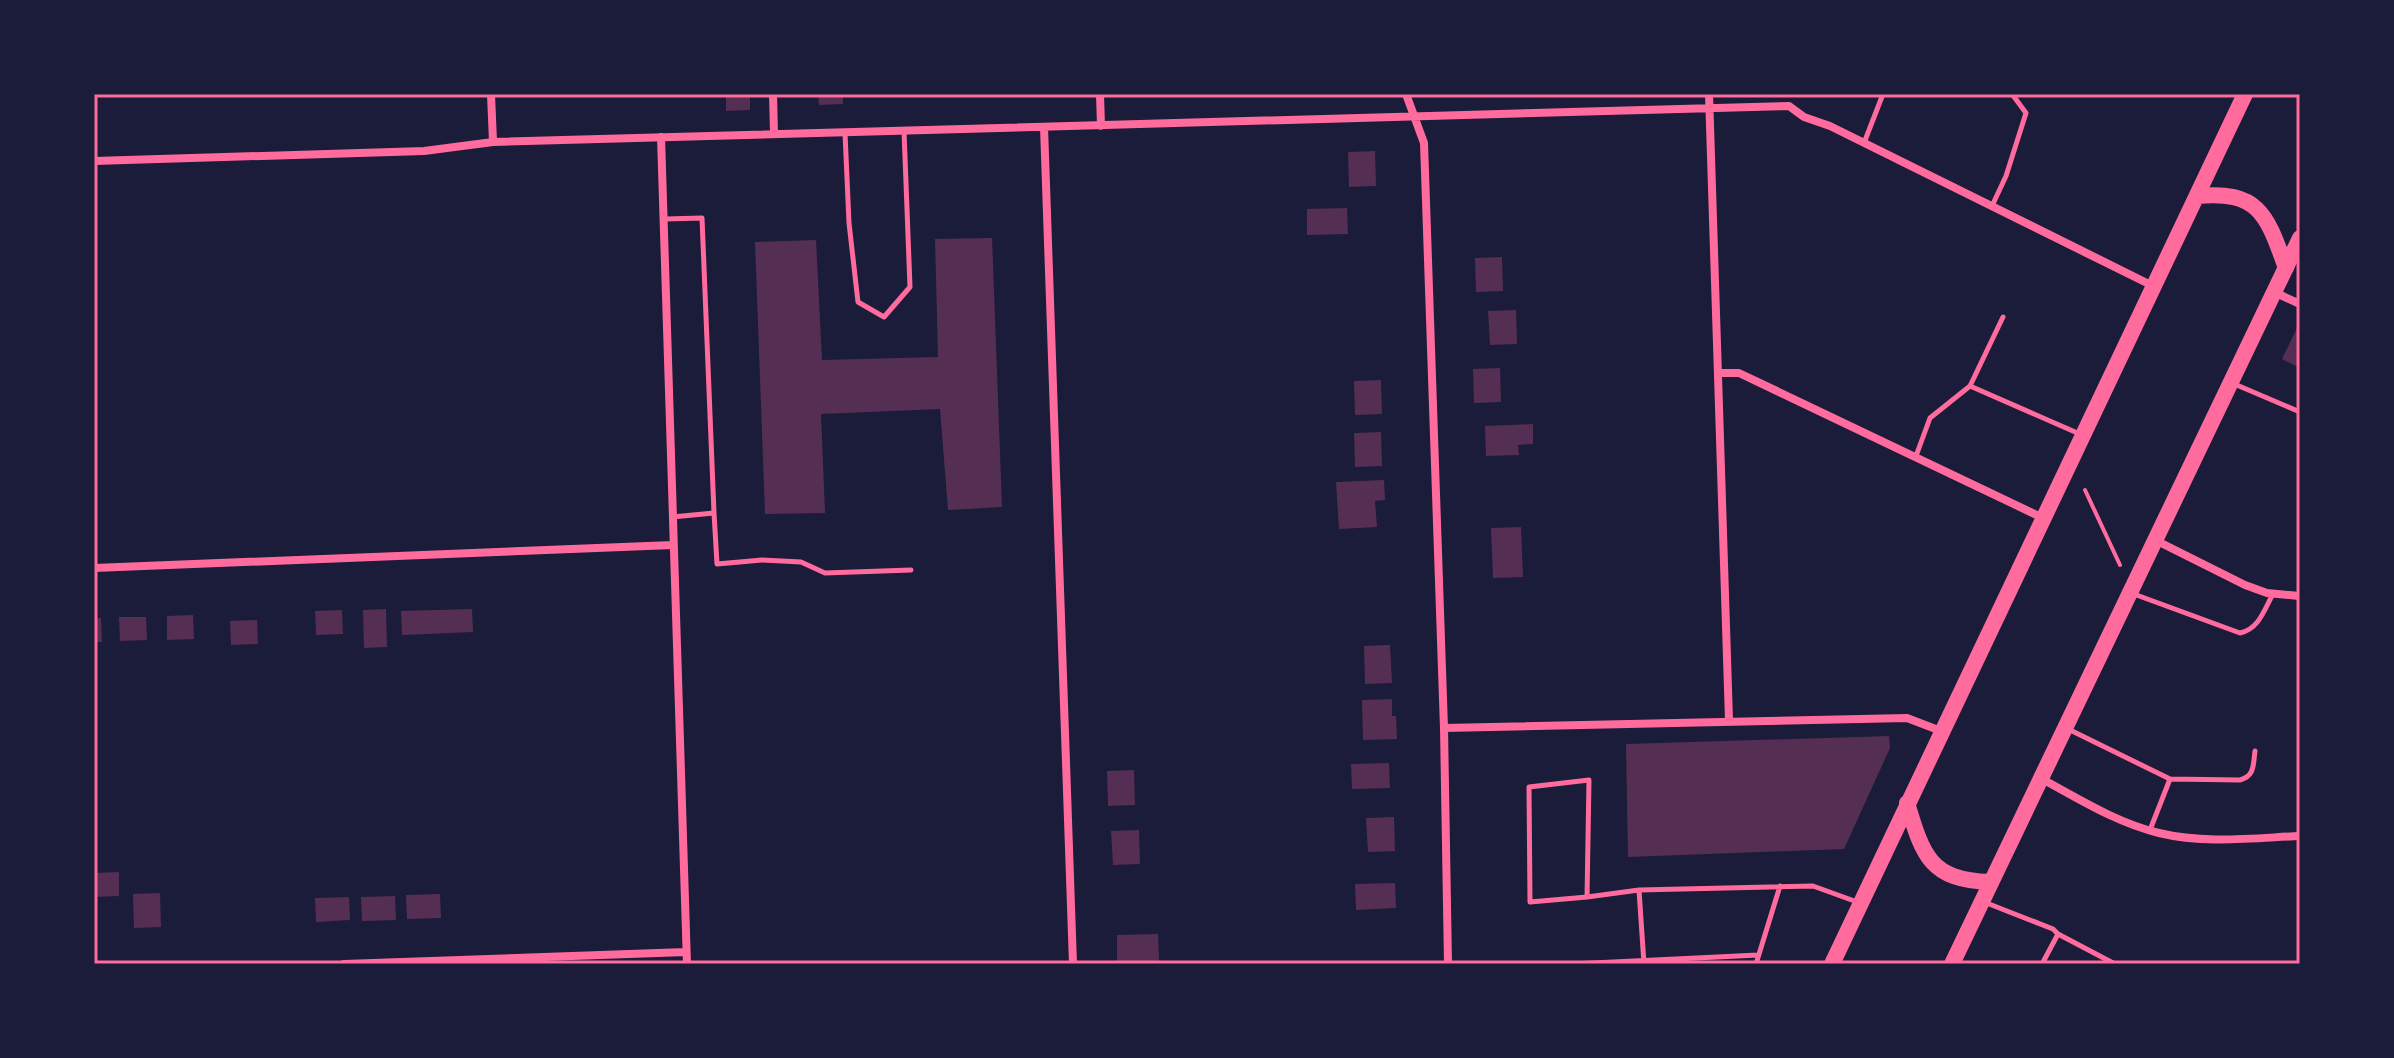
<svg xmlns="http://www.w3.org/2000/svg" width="2394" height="1058" viewBox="0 0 2394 1058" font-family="Barlow,sans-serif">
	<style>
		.building { fill: #542f53 }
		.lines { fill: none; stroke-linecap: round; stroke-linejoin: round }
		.path { stroke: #ff6b9d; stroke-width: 4 }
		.service { stroke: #ff6b9d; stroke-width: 5 }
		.minor { stroke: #ff6b9d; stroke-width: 8 }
		.primary { stroke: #ff6b9d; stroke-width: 16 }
		.neatline { fill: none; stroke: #ff6b9d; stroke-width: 3 }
	</style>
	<rect width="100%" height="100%" fill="#1b1b3a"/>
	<path class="building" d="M726 94H750V110L726 111Z
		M818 94H843V104L819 105Z
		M1375 151 1376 186 1349 187 1348 152Z
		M1347 208 1348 234 1307 235V209Z
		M992 238 1002 507 948 510 940 409 821 414 825 513 765 514 755 242 816 240 822 360 938 357 935 239Z
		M1502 257 1503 291 1476 292 1475 258Z
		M1516 310 1517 344 1490 345 1488 311Z
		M2298 326 2300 328V368L2282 359Z
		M1500 368 1501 402 1474 403 1473 369Z
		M1381 380 1382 414 1355 415 1354 381Z
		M1533 424V444L1518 445 1519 455 1486 456 1485 426Z
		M1381 432 1382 466 1355 467 1354 433Z
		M1384 480 1385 500 1375 501 1377 527 1339 529 1336 482Z
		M1521 527 1523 577 1493 578 1491 528Z
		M386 609 387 647 364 648 363 610Z
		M472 609 473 632 402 635 401 611Z
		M342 610 343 634 316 635 315 611Z
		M193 615 194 639 167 640V616Z
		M119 617H146L147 640 120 641Z
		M101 618 102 642H94V619Z
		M257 620 258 644 231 645 230 621Z
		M1390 645 1392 683 1365 684 1364 646Z
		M1392 699V716H1396L1397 739 1363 740 1362 700Z
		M1889 736 1890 748 1844 849 1628 857 1626 744Z
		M1389 763 1390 788 1352 789 1351 764Z
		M1134 770 1135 805 1108 806 1107 771Z
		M1394 817 1395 851 1368 852 1366 818Z
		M1139 830 1140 864 1113 865 1111 831Z
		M119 872V896L94 897V873Z
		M1395 883 1396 908 1356 910 1355 884Z
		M160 893 161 927 134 928 133 894Z
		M440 894 441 918 407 919 406 895Z
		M395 896 396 920 362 921 361 897Z
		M349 897 350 920 316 922 315 898Z
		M1158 934 1159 961 1117 962V935Z"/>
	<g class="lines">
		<path class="path" d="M2085 490 2120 565"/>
		<path class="service" d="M845 133 849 223 858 302 884 317 910 287 904 131
			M1864 143 1883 94
			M1992 206 2006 176 2026 113 2012 94
			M665 219 702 218 714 513
			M2232 383 2300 412
			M1970 386 2003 317
			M1916 456 1930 418 1970 386 2082 435
			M672 517 714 513 717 564 762 560 801 562 825 573 911 570
			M2131 593 2240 633C2259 629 2264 610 2273 594
			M2070 730 2170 779 2240 780C2255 776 2253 765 2255 751
			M2150 830 2170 779
			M1639 890 1644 964
			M1587 897 1530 902 1529 787 1589 780 1587 897 1639 890 1813 886 1860 903
			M1984 902 2053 929 2058 934 2042 964
			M2058 934 2115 964
			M1572 964 1758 955
			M1756 964 1780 886"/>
		<path class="minor" d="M491 94 493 142
			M773 94 774 134
			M1100 94 1101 126
			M1406 94 1424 143 1444 728 1448 964
			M1709 94 1729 720
			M1044 127 1073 964
			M661 137 687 964
			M94 161 424 151 493 142 1789 106 1804 117 1830 126 2153 286
			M2276 293 2300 304
			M1718 373H1739L2043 518
			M2155 540 2245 585 2267 593 2300 596
			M94 568 673 545
			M1444 728 1907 718 1941 731
			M2042 779C2079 799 2117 823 2159 833 2204 844 2254 838 2300 836
			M344 964 686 952"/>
		<path class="primary" d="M2197 196C2260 190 2267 216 2286 268
			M1907 803C1923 856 1930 880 1990 882
			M1832 964 2245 94
			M1952 964 2300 238"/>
	</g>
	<rect width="2394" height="1058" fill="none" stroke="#1b1b3a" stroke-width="192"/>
	<rect x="96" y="96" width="2202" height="866" class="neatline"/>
</svg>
